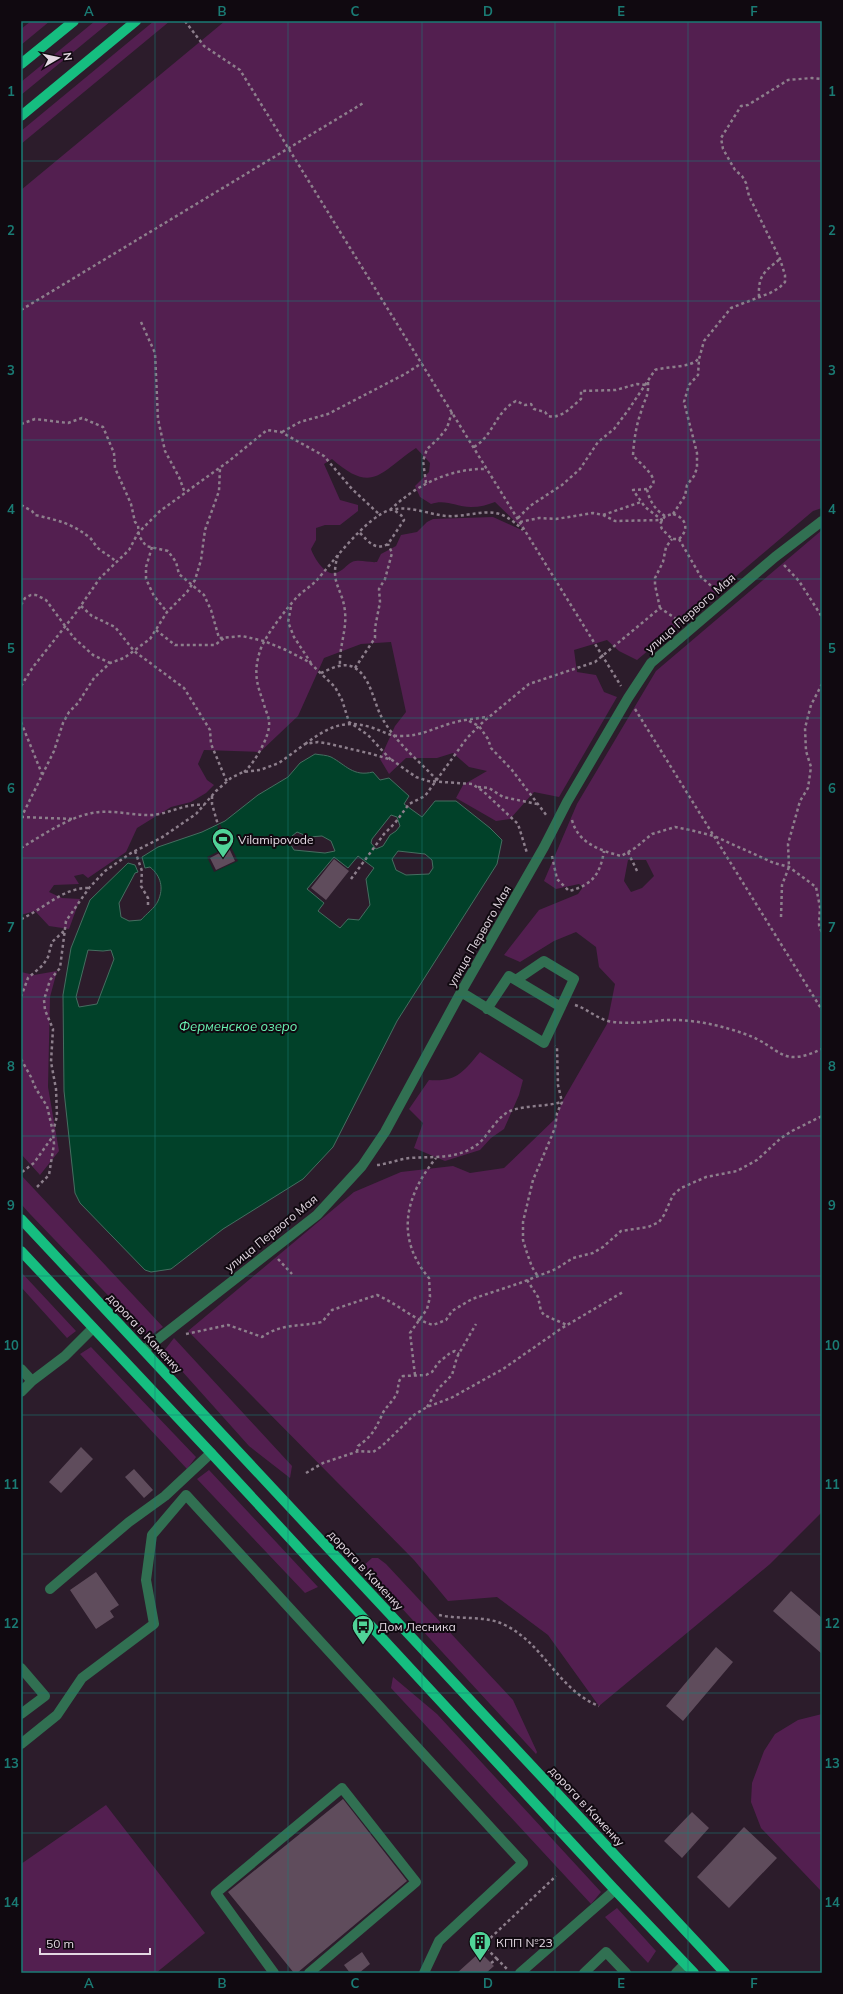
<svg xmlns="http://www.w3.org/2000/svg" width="843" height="1994" viewBox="0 0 843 1994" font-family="Mulish,sans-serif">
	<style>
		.green { fill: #531f50; fill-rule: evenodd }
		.water { fill: #014129; stroke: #456e60; fill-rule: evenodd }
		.pier { fill: #2c1c2b }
		.building { fill: #5f4c5c }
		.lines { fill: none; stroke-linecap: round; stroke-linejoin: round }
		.path { stroke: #8d7f8c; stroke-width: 2.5; stroke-dasharray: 3 3; stroke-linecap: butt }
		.minor { stroke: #317052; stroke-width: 10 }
		.major { stroke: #16be80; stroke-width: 10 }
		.grid { fill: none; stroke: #1a7b74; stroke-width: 1; stroke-opacity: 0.55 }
		.labels { text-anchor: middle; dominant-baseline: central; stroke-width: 4; stroke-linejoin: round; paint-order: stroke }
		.street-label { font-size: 12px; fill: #e3d8e2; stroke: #100910 }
		.poi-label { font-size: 12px; fill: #e3d8e2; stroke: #100910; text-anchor: start }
		.water-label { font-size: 13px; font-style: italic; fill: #69f4b3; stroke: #100910 }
		.neatline { fill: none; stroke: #1a7b74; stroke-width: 1.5 }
		.grid-label { font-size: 13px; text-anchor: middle; font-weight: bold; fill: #1a7b74 }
	</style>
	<rect width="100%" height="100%" fill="#2c1c2b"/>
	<path class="green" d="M31 21H50L21 45V29Z
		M95 21H111L21 95V82Z
		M154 21H170L21 144V131Z
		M225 21H822V508L813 511 637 660 619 651 607 640 574 650 577 672 596 675 604 692 617 697 559 797 534 792 510 819 496 821 456 798 463 785 487 771 469 767 453 753 437 758H406L389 774 380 759 395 726 406 712 391 642 361 644 324 658 298 716 260 752 204 750 198 764 207 780 214 785 206 793 191 802 171 807 137 828 126 852 88 878 83 874 74 876 79 884 54 885 49 892 62 898 80 899 69 929 49 926 35 911 21 915V190ZM416 448 430 463 429 472 415 486 420 497 431 504C446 499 456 507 471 507 480 507 487 505 495 502L526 532 493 517 433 519 427 522 417 532 401 535 396 546 381 554 377 562C369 563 360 559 352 562 346 565 343 571 336 573 325 576 314 558 311 549L316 540V528L325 525H340L358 511V505L340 500 324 464 332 459C373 495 380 472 416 448Z
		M822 530V1512L770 1564 599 1706 548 1635 497 1597 448 1601 414 1560 188 1331 354 1192 401 1172 453 1166 470 1173 504 1168 556 1118 562 1102 607 1024 615 984 599 967 596 947 576 932 554 941 520 962 504 955 539 910 578 894 583 887 579 884 556 889 544 881 577 804 656 671ZM628 860H646L654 876 642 888 631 892 624 881Z
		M57 971 50 997 48 1087 59 1151 40 1175 21 1154V972L34 975Z
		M480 1052 523 1080 519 1095 504 1129 491 1138 480 1150 445 1161 414 1148 423 1123 409 1109 429 1080C457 1082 463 1072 480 1052Z
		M21 1175 163 1327 148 1337 30 1214 21 1204Z
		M21 1272 76 1331 67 1338 21 1287Z
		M174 1338 292 1466 290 1478 249 1446 164 1351Z
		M91 1347 196 1457 187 1469 80 1354Z
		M209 1470 318 1587 305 1593 197 1479Z
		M372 1558H378L386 1564 513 1700 537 1752 536 1754 363 1566Z
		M393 1677 437 1714 601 1892 591 1904 391 1688Z
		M822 1714V1892L761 1828 751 1802 752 1783 764 1751 775 1734 798 1720Z
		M106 1805 205 1933 156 1973H21V1864Z
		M617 1908 656 1951 648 1963 605 1917Z"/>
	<path class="water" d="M315 754C320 755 327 755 331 757 346 765 353 777 373 772L380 780 389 778 409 796 404 804 422 817 435 801H456L490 828 502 840 497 864 397 1021 333 1147 303 1179 223 1229 171 1269 151 1272 145 1270 80 1203 75 1193 64 1091 63 995 71 948 90 900 128 863 135 865 138 872 135 873 119 903 121 917 129 921 141 920C146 914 155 908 158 901 164 888 161 876 150 867L145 868 142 857 158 847 202 832 225 821 258 795 288 777 300 763ZM391 815 397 817 400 826 396 831 390 835 383 846 376 849 371 843 372 839ZM297 832 309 837 322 836 331 841 335 851 325 853 294 850 289 842 292 836ZM398 851 425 854 432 860 433 868 429 874 406 875 396 870 392 859ZM358 856 374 868 366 879 370 905 359 920 348 919 340 928 318 911 324 903 307 889 334 857 348 868ZM88 950 103 951 111 950 114 959 97 1004 79 1007 76 997Z"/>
	<path class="pier" d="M220 824 238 861 214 872 207 857 227 847 217 826Z"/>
	<path class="building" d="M229 848 235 861 216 870 210 858Z
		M334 859 349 871 326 900 311 888Z
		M81 1447 93 1459 61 1493 49 1482Z
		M134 1469 153 1490 144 1498 125 1477Z
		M96 1572 119 1605 110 1611 114 1617 96 1629 70 1590Z
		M791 1591 822 1618V1654L773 1611Z
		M716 1647 733 1662 683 1721 666 1706Z
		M343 1799 407 1881 297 1973H294L228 1892Z
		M692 1812 709 1828 682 1858 664 1841Z
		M744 1827 777 1858 729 1908 697 1877Z
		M362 1952 370 1964 359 1973H350L344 1965Z
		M478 1954 482 1958 484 1956 494 1966 486 1973H457Z"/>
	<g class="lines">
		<path class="path" d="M185 21 204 46 240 70 621 686
			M759 297C758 275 764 272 780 259
			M21 310 365 102
			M141 322 155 353 158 419 165 451 179 477 185 493
			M648 382C649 398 644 399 641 412 636 426 634 440 633 455 638 463 666 481 647 489 649 500 655 510 665 516
			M21 424 35 419 68 423 82 418 103 427 114 453 115 468 131 504 135 522 138 525 139 536 146 546 168 551 176 562 179 574 204 595 211 610 219 638 242 636 264 641 286 650 309 662 335 687 342 700 349 722 368 735 391 760
			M282 432 300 422 328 414 405 374 422 363
			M474 447C494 435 495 412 516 401L525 405 531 404 534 409 545 412 548 416C562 419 571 407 581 399V391L616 390 637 384 646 385
			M426 483 423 461 427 449 438 439 447 428 452 412
			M647 489 633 490 645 507 662 520
			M21 505 32 511 35 515C57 520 71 523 89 537 93 540 95 546 99 549 105 554 111 556 116 562
			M390 510C416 485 450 468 487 469
			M673 514 685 496 687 485 694 476 697 468V453L684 402 689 385 698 375 699 359 704 341 731 308 770 293 779 288 785 282V275L780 259 749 196 746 183 742 176 735 170 723 149 721 138 741 106 748 105 788 80 812 78 822 79
			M673 514C687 518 689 530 679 539H672L662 529 660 524 665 516Z
			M603 515 641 502
			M518 518 530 506 562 485 580 469 598 442 614 429 629 409 655 370C667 366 691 368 698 359
			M520 522 539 518 556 519 593 513 603 515 615 521 663 520
			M360 533C369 542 375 551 388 544L404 520 401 515 394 510
			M679 539 701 577 717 591
			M152 547 146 567V579L154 596 167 612
			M338 555C329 584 343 588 345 612 347 630 339 647 340 665
			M784 565 799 581 822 617
			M21 605 25 598 31 595H36L46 600 74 638 93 655 110 663
			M81 606 92 616 115 627 134 651 184 688 210 730 211 744 227 782
			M291 607 288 622 294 637 311 663
			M660 608 655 585V578L663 562 666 547 672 539
			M156 630 175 645H215L224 638
			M355 668 375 638V628L380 602 379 589 385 579 392 553 388 544
			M321 673C330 669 343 662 353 667 370 675 373 700 381 716 394 741 418 760 437 780
			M21 686 33 667 75 614 100 578 129 550 138 533 160 511 229 461 267 430 281 432 324 456 352 489 380 515
			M635 709 822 1010
			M469 721 479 726 488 739 491 748 512 770 547 816
			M21 722 42 774
			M305 744C327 728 343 719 370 727 381 730 390 737 402 736 421 736 434 728 452 723 462 720 478 718 488 717
			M244 772C254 764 271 735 269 722 269 716 265 710 264 704 257 685 253 673 260 651 264 637 287 608 297 597 303 591 310 587 316 581 333 562 366 517 390 510 413 504 434 518 456 516 488 513 497 505 523 530
			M478 787 489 788 503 797 537 804
			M212 796V804L218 825
			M21 817 74 819
			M21 818 54 751 63 723 69 712 78 703 94 678 110 663 124 658 150 639 167 612 187 592 195 580 201 560 205 530 219 491 220 468
			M572 820C578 843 599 850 621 856L635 848 652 834 675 827 690 830 714 836 774 863 789 867 816 887 820 907 819 925 822 933
			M21 848C43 835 67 818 92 813 113 809 133 816 153 815 171 813 186 803 204 805
			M135 851 142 871 141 886 148 898V908
			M628 852 638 873
			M552 856 557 879 569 891C592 885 600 875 604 851
			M351 879 384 834 395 823 409 804 425 796 467 738 483 722 529 684 595 662 660 608 681 622
			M781 917 782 885 789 867 788 844 800 801 808 788 811 767 806 751 805 728 811 705 822 684
			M21 919C44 909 62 888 88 888
			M21 997 28 978 43 965 48 957 52 942 64 931
			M575 1005C588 1009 598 1020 613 1022 630 1024 648 1022 665 1020 692 1019 720 1025 745 1034 782 1047 779 1069 822 1049
			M21 1059 31 1077 36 1089 47 1106 53 1132
			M377 1165C388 1164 399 1159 410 1158 435 1156 457 1160 478 1144 489 1135 498 1114 513 1110 528 1105 545 1107 561 1102
			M22 1172 34 1163 53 1136
			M37 1187 49 1175 54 1144 53 1132 57 1116 56 1089 51 1062 53 1029 45 1010 44 1000 50 980 60 968 66 921 89 888 105 871 131 853 161 838 196 814 216 791 231 778 243 772 260 770 279 763 305 744 318 742 330 744 372 754 392 760 416 777 428 781 472 784 483 791 518 824 527 853
			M278 1259 292 1274
			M537 1275 532 1267 527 1253 523 1240V1222L533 1180 555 1128 557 1113 562 1102 558 1085 557 1048 555 1046
			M527 1280 538 1297 541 1311 544 1315 567 1325
			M186 1334 228 1325 262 1337C282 1323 299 1327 322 1322L332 1310 377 1295C398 1304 412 1319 433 1325L446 1320 452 1311 472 1299 520 1283 556 1269 573 1258 593 1253 603 1247 621 1231 648 1227 659 1222 664 1215 673 1195 681 1188 706 1177 737 1171 757 1160 781 1138 792 1131 822 1116
			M415 1375 410 1333 427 1309 430 1297 429 1278C395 1238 405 1196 436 1158
			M427 1407 438 1389 452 1375 457 1357 476 1324
			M357 1452 358 1446C371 1437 375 1430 381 1417 384 1408 393 1402 397 1393 399 1386 397 1381 403 1376L426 1375 432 1372 438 1363 450 1353 455 1351 459 1354
			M306 1473 323 1463 359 1451 373 1452 382 1446 414 1415 427 1407 451 1398 503 1369 562 1328 623 1292
			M439 1615C461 1620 485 1615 505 1625 544 1644 558 1690 599 1706
			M497 1959 483 1945 556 1876
			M491 1963 497 1959 508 1970"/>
		<path class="minor" d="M461 992 544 1043 574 979 544 961 516 980
			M487 1009 509 976 561 1007
			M144 1350 317 1215 362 1166 385 1132 461 992 544 847 567 802 628 698 651 663 775 557 822 521
			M21 1369 32 1381
			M21 1392 32 1381 65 1356 93 1328
			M50 1589 129 1522 165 1496 211 1453
			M21 1668 45 1696 21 1714
			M21 1744 57 1715 82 1678 154 1624 146 1580 152 1535 186 1495 523 1863 439 1941 424 1973
			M274 1973 216 1893 342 1788 416 1882 309 1973
			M520 1973 615 1890
			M584 1973 606 1952 626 1973
			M676 1973 685 1964"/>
		<path class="major" d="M21 64 74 21
			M21 116 136 21
			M21 1219 725 1973
			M21 1251 211 1453 615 1890 694 1973"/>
	</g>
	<path class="grid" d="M155 21V1973M288 21V1973M422 21V1973M555 21V1973M688 21V1973M21 161H822M21 301H822M21 440H822M21 579H822M21 718H822M21 858H822M21 997H822M21 1136H822M21 1276H822M21 1415H822M21 1554H822M21 1693H822M21 1833H822"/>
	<defs>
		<g id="stadium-pin" transform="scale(1.15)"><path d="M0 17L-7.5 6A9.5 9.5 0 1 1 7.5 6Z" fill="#50d398" stroke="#100910"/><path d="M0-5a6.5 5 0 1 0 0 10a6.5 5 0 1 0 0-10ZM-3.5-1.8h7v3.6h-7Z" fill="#111"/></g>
		<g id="bus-pin" transform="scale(1.15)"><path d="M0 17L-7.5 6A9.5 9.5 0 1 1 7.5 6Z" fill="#50d398" stroke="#100910"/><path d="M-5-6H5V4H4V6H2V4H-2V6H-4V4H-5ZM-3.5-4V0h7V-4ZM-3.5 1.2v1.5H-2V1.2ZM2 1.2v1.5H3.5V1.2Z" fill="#111"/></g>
		<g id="building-pin" transform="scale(1.15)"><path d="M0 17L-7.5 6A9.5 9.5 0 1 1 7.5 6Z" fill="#50d398" stroke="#100910"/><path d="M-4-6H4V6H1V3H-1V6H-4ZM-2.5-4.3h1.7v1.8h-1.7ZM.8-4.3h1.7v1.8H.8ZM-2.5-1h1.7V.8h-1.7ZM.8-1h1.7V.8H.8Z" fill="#111"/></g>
	</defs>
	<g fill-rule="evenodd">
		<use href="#stadium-pin" x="223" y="839"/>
		<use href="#bus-pin" x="363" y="1626"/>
		<use href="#building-pin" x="480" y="1942"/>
	</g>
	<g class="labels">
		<g class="street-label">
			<text transform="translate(690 613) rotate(-41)">улица Первого Мая</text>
			<text transform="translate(479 936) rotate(-60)">улица Первого Мая</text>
			<text transform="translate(271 1233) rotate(-39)">улица Первого Мая</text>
			<text transform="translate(145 1333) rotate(47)">дорога в Каменку</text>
			<text transform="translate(366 1570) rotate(47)">дорога в Каменку</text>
			<text transform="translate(587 1806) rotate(47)">дорога в Каменку</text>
		</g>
		<g class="poi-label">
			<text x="238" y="839">Vilamipovode</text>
			<text x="378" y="1626">Дом Лесника</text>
			<text x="496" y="1942">КПП №23</text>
		</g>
		<g class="water-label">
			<text x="238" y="1026">Ферменское озеро</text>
		</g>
	</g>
	<rect width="843" height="1994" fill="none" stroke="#100910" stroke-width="44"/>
	<g transform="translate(58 58) rotate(81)" stroke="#100910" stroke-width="3" paint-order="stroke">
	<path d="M0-3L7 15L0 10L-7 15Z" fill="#e3d8e2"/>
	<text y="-6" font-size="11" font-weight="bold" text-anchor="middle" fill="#e3d8e2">N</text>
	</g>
	<path d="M40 1948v6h110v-6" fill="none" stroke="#e3d8e2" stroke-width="2"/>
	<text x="46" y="1948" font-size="12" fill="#e3d8e2" stroke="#100910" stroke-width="3" paint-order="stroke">50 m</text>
	<rect x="22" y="22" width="799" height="1950" class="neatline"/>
	<g class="grid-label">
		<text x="89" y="16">A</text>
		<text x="222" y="16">B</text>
		<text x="355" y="16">C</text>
		<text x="488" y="16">D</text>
		<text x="621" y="16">E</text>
		<text x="754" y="16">F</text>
		<text x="11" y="96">1</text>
		<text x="832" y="96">1</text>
		<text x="11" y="235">2</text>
		<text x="832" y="235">2</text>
		<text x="11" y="375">3</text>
		<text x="832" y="375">3</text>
		<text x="11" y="514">4</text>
		<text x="832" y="514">4</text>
		<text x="11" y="653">5</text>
		<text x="832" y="653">5</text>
		<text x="11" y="793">6</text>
		<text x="832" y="793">6</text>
		<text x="11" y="932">7</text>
		<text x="832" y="932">7</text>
		<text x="11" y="1071">8</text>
		<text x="832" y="1071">8</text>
		<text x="11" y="1210">9</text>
		<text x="832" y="1210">9</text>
		<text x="11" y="1350">10</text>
		<text x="832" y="1350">10</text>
		<text x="11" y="1489">11</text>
		<text x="832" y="1489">11</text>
		<text x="11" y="1628">12</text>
		<text x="832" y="1628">12</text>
		<text x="11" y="1768">13</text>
		<text x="832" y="1768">13</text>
		<text x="11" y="1907">14</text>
		<text x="832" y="1907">14</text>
		<text x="89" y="1988">A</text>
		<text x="222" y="1988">B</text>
		<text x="355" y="1988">C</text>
		<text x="488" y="1988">D</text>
		<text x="621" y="1988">E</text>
		<text x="754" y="1988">F</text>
	</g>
</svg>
